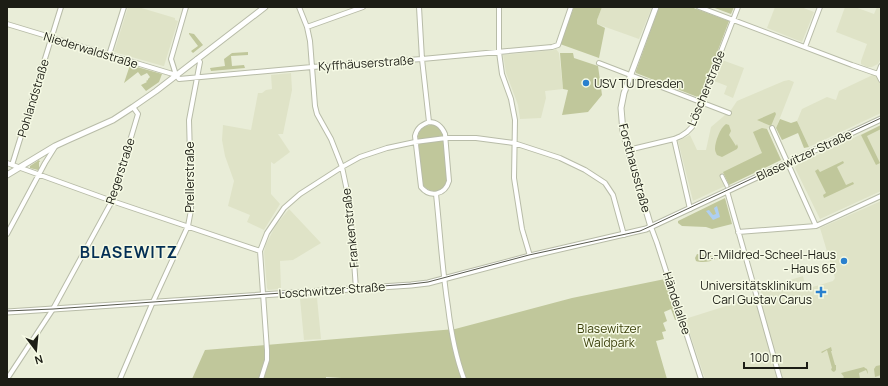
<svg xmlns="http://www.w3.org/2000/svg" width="888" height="386" viewBox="0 0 888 386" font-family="Manrope,sans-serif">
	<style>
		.built { fill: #dfe3c7 }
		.green { fill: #c0c79b }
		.water { fill: #aecff2 }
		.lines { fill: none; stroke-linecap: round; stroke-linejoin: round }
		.pedestrian-casing { stroke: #b8bca8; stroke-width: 5 }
		.minor-casing { stroke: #b8bca8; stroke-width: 6 }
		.tertiary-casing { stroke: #b8bca8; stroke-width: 7 }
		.pedestrian { stroke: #fff; stroke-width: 3 }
		.minor { stroke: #fff; stroke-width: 4 }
		.tertiary { stroke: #fff; stroke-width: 5 }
		.tram { stroke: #585a4e; stroke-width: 1 }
		.poi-dot { fill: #2980ce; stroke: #f6fae5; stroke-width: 1.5 }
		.labels { text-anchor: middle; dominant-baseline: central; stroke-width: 3; stroke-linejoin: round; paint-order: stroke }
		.street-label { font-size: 12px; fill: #1c1d15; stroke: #f6fae5 }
		.poi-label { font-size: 12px; fill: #1c1d15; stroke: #f6fae5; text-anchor: end }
		.park-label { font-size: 12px; fill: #3c410c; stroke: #f6fae5 }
		.district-label { font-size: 16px; font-weight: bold; letter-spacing: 1px; fill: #042f54; stroke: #f6fae5 }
	</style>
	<rect width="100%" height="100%" fill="#e9edd8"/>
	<path class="built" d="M128 7H138L175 18V20L178 21 164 66H163L114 52Z
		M602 7H652L639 39 597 24V20Z
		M775 7H801L814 12 802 42 767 28Z
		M845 7H855L874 14 877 7H881V58L878 64 872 67H867L861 64V61L867 44 836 32Z
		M556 49 559 53 563 89 545 91 546 98 541 118 520 119 518 105 506 73 503 55 554 50Z
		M722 60 744 68 733 98 724 94 727 86 714 81Z
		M881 71V113L809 147 797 121 802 109 827 97 836 100 839 91Z
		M291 73 292 90 283 134H278L290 152 274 164 271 162V194L280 204 264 230 247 222 250 215 228 206 234 181 225 156 222 140 223 125 251 130 258 93H262L266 90 272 89 271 75Z
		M789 80 794 82 776 128 771 126 767 129 781 160 693 201 678 141 690 135 697 150H706L711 127 731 110 737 101 784 81Z
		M881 125V191L820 219 795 168 796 165Z
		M881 201V379H705L685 319 761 295 760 289 803 276 806 289 833 281 835 278 820 228Z
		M289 209 321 243 293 260 280 261 281 289 268 290 267 288 264 252 266 244 276 225Z
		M317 298 321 339 304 340 300 299Z"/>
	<path class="green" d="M574 7H602L597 20V24L605 28 599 58 560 44Z
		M659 7H691L729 21 700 98 636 73V71Z
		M712 7H734L731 14Z
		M189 33 194 34 203 45 193 53 191 51 198 46 189 34Z
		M248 52V55L231 56 232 66 244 65 245 68 211 71 210 68 225 66 224 59 232 53Z
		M560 53H573L574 58 598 66 602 95 588 112 562 115 568 90 563 89Z
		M130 65 162 74 159 82 146 91 141 85 147 82 146 81 148 80V79L150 77 147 73 141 76 138 72 124 83Z
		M775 112 776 114 771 126 757 120Z
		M780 119 791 123 797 121 809 147 804 148 798 133 782 140 776 128Z
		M726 124 729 125 731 131 729 135 736 146 737 144 738 147 737 149 722 157 717 155C716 153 715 151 715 149 715 142 720 128 726 124Z
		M430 125C437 124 440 128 443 134L447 181C444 194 429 194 422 184L418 136C420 129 423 126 430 125Z
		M881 125V129L867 136 880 163 876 165 861 135Z
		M762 128 767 129 781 160 729 185 723 172 762 153 753 132Z
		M39 160 40 162H39V167L40 168 38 170 30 168V166Z
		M843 161 844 163 837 167 846 185 853 182 854 184 824 198 823 195 826 193 815 171 818 169 820 172Z
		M725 198 732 224 712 229 706 227 682 226 678 223V221Z
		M697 254 713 256 715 259C711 262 701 263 696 261L695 258Z
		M665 279 678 319 675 320 671 309 664 312 667 321 663 323 666 331 662 332 664 339 656 341 667 379H357L326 377V379H192L205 350 455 329 572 298Z
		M831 347 832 351H831L835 365H836V370L834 372 832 371 831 369 832 368 827 350 822 353 821 352Z
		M881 365V375L875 377 874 369 876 366Z
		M864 367 865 368 867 369 868 373V374L866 370 859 373 860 379H842L844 377 841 373Z"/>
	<path class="water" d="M717 206 720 217 713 220 706 211 709 210 713 215 716 214 714 208Z"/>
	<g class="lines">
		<g class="pedestrian-casing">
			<path id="pedestrian" d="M722 176 727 186"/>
		</g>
		<g class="minor-casing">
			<path id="minor" d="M299 7 307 27 310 41 315 106 317 114 331 139 342 167 350 205 356 289
				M419 7 422 59 429 122
				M499 7V52L502 74 511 99 515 120 514 178 522 229 530 256
				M699 7 852 65 878 74 881 80
				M7 24 176 75 179 79 312 67 422 59 552 47 558 45 571 7
				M307 27 363 7
				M805 47 820 7
				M109 55 124 7
				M599 63 729 113
				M878 74 881 66
				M176 75 171 59 186 7
				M429 122C438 122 442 127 445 134L449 181C445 195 430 198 421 187L415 136C417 128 421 125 429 122Z
				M772 128 816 226
				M674 139 690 209
				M628 150 674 139 681 136 687 132 692 127 738 7
				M7 163 112 201 260 251
				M12 165 61 7
				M727 191 780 379
				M436 194C440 231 442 269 448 307 451 332 455 355 464 379
				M651 227 657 243 701 379
				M738 232 816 226 881 196
				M7 234 45 163 55 147
				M7 379 53 309 112 201 138 114 133 107
				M120 379 152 304 188 226 191 210V192L189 120 200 62 197 59
				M261 379 267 360V350L260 251 267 233 284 208 300 194 342 167 360 157 387 148 415 142 446 138H476L514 143 560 158 585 170 605 183 613 195 624 235"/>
		</g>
		<g class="tertiary-casing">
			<path id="tertiary" d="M7 175 55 146 68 140 113 120 133 107 156 91 265 7
				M651 227 623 132 621 108 624 93 656 7
				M7 312 53 309 411 285 428 283 530 256 646 229 881 119"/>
		</g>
		<use href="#pedestrian" class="pedestrian"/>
		<use href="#minor" class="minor"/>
		<use href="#tertiary" class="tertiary"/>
		<path class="tram" d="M7 311 53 309 411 284 428 282 529 255 640 231 651 226 881 118"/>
	</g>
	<g class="poi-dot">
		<circle cx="586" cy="83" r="4"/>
		<circle cx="844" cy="261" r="4"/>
		<path d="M819 286h4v4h4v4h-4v4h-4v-4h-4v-4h4z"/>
	</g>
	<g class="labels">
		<g class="street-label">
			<text transform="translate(91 50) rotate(17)">Niederwaldstraße</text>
			<text transform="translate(366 63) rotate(-4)">Kyffhäuserstraße</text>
			<text transform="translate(706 88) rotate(-68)">Löscherstraße</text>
			<text transform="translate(33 98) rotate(-73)">Pohlandstraße</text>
			<text transform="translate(804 155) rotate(-25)">Blasewitzer Straße</text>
			<text transform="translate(635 168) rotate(75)">Forsthausstraße</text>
			<text transform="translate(120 171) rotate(-72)">Regerstraße</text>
			<text transform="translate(189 177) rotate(-90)">Prellerstraße</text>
			<text transform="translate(350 228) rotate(-96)">Frankenstraße</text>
			<text transform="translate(332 290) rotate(-4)">Loschwitzer Straße</text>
			<text transform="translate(677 303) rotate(72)">Händelallee</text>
		</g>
		<g class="poi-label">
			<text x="594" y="83" text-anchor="start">USV TU Dresden</text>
			<text x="836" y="254">Dr.-Mildred-Scheel-Haus<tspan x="836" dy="14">- Haus 65</tspan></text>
			<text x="812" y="285">Universitätsklinikum<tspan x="812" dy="14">Carl Gustav Carus</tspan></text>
		</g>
		<g class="park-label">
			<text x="609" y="328">Blasewitzer<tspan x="609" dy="14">Waldpark</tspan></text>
		</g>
		<g class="district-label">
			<text x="129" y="252">BLASEWITZ</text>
		</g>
	</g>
	<rect width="888" height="386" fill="none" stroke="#1c1d15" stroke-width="16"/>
	<g transform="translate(36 350) rotate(164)" stroke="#f6fae5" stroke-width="3" paint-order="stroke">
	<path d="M0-3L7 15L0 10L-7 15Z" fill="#1c1d15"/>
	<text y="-6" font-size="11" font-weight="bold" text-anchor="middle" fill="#1c1d15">N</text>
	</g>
	<path d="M744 362v6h63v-6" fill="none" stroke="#1c1d15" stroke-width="2"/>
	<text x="750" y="362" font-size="12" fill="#1c1d15" stroke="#f6fae5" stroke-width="3" paint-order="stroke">100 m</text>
</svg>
